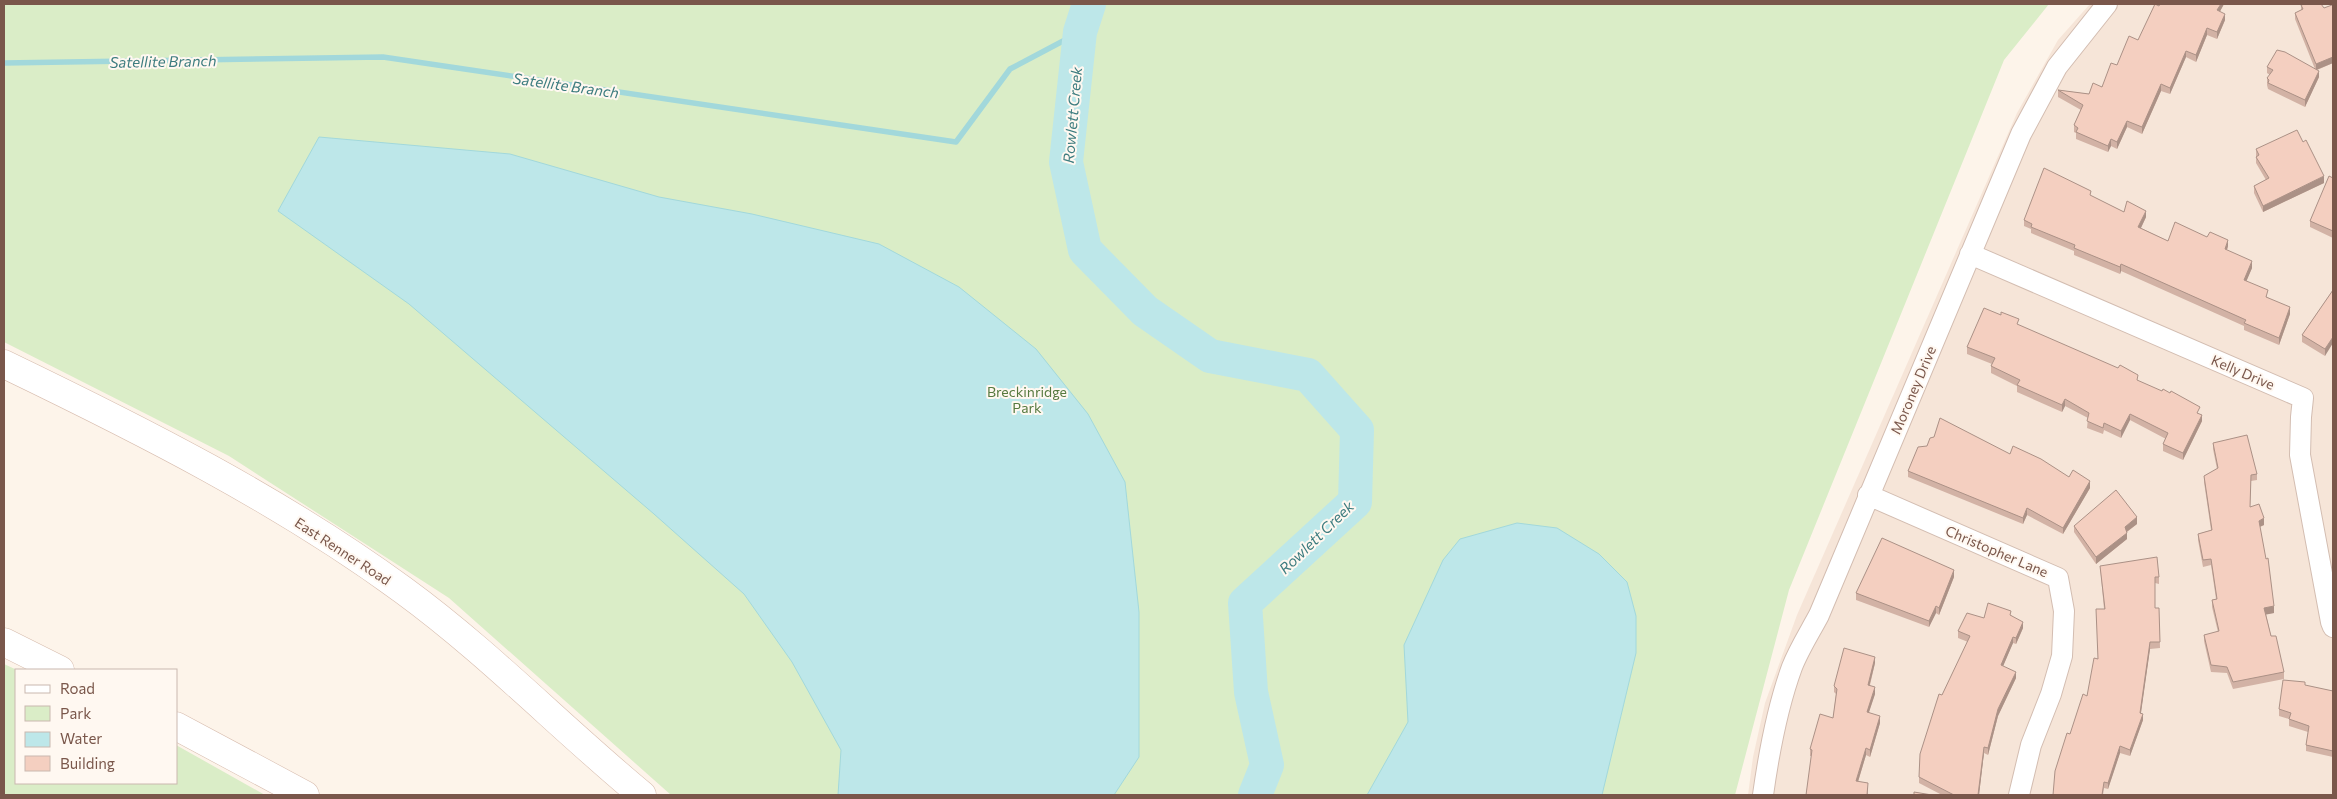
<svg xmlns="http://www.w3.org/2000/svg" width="2337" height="799" viewBox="0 0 2337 799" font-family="Commissioner,sans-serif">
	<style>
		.residential { fill: #f6e5d8 }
		.green { fill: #daedc7 }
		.water { fill: #bde7e9; stroke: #a2d8db }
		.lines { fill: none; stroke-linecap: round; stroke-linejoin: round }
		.stream { stroke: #a2d8db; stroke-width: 5.5 }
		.river { stroke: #bde7e9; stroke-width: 34 }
		.minor-casing { stroke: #d3bdb1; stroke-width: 22 }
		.secondary-casing { stroke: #d7bcae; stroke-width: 29 }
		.minor { stroke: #fff; stroke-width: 20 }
		.secondary { stroke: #fff; stroke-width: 28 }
		.wall { fill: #d2b2a5 }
		.shaded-wall { fill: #ab9186 }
		.building { fill: #f4cfc0; stroke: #ab9186 }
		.labels { text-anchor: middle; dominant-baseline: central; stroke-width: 4; stroke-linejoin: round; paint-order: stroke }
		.street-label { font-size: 14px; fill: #7a574b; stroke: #fff8f1 }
		.park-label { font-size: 14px; fill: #577a40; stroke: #fff8f1 }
		.water-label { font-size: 15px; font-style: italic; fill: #3d7c7f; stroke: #fff8f1 }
	</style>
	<rect width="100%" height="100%" fill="#fdf4ea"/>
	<path class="residential" d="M2090 4H2333V795H1748L1753 757 1765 703 1797 615 2017 113 2058 40Z"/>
	<path class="green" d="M4 4H2049L2004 60 1789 590 1735 795H671L449 598 229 456 4 342Z
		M4 664 17 670 16 783H176V745L265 795H4Z"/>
	<path class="water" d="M319 137 510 154 659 197 752 214 879 244 959 287 1036 349 1088 414 1125 482 1139 612V757L1114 795H838L841 750 792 662 744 594 654 514 409 304 278 211Z
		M1517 523 1557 528 1599 554 1627 582 1636 616V653L1602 795H1367L1408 722 1404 645 1443 560 1460 539Z"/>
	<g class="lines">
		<path class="stream" d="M4 63 383 57 956 142 1010 69 1080 32"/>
		<path class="river" d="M1089 4 1080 32 1066 162 1085 250 1145 311 1210 356 1308 375 1357 430 1355 502 1245 603 1251 692 1267 765 1255 795"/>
		<g class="minor-casing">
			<path id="minor" d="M1970 254 2303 398 2301 417 2300 455 2331 622 2333 627
				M1868 495 2058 578 2064 611 2062 656 2051 694 2031 745 2019 795
				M1763 795C1769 752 1777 708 1792 667 1799 649 1810 632 1819 615L2021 134 2057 67 2107 4"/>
		</g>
		<g class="secondary-casing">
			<path id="secondary" d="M4 364C141 430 280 500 403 590 488 652 561 728 642 795
				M4 642 60 670
				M176 726 305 795"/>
		</g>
		<use href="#minor" class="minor"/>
		<use href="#secondary" class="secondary"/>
	</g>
	<path class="wall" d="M2224 4 2220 11 2225 20 2217 39 2207 35 2196 62 2186 57 2170 94 2161 91 2142 134 2127 127 2117 149 2111 146 2108 152 2076 139V133L2074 132V125L2081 110 2058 97V90L2089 94 2102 87 2117 65 2138 40 2159 6Z
		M2301 5 2324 8 2333 5V63L2317 70 2319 77 2305 107 2268 89 2267 85V78L2270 75 2267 73V67L2315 69 2295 19V13L2301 10Z
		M2256 149 2324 183 2263 212 2254 193V186L2266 180 2256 163Z
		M2333 178V238L2310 227V221Z
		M2091 196 2124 212 2146 217 2141 228 2168 241 2228 246 2227 250 2252 268 2246 281 2290 314 2279 345 2244 330V326L2121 271 2120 274 2074 255V251L2031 233V229L2024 226V220Z
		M2333 290 2325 356 2302 342V335Z
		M2019 325 2138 381 2199 414 2202 421 2183 460 2163 451V444L2166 439 2130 420 2121 438 2104 430 2103 434 2087 428 2088 418 2065 406 2062 412 2017 392V386L1991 373V366L1992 364 1967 354V347Z
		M2213 443 2257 474V480L2251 481 2250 507 2264 525 2260 527 2274 613 2266 614 2271 636 2284 672V679L2233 689 2227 673 2211 672 2204 641V635L2218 632 2212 607V600L2216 599 2211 565 2203 567 2198 540V534L2211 530 2204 482V476L2217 469 2213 449Z
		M1908 471 2069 477 2090 488 2063 534 2027 515 2023 524 1908 477Z
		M2137 524 2127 532V539L2096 564 2074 532V526Z
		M2100 566 2159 577V584L2155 583V608H2159L2160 648 2150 649 2141 713 2143 720 2130 756 2120 753 2108 789 2104 788 2103 795H2053L2070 734 2087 696 2098 659 2104 609Z
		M1954 577 1939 615 1936 613 1929 627 1856 600V593Z
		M2011 615 2023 628 2016 644 2013 643 2003 666 2016 678 1998 716 1988 755 1984 753 1979 795H1942L1919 783V777L1942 695 1968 642 1958 638V631L1984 618Z
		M1875 663 1870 685 1875 694 1869 712 1880 723 1870 757 1866 755 1858 782 1868 790V795H1806L1812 756H1810V749L1833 718 1836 694 1834 692V686Z
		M2305 686 2333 691V757L2306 751V745L2308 732 2289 726V719L2279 716V709Z"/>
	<path class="shaded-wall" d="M2221 4H2224L2217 17V10Z
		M2225 14V20L2217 39V32Z
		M2207 28V35L2196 62V55Z
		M2186 51V57L2170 94V88Z
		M2333 57V63L2316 70V64Z
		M2319 71V77L2305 107V100Z
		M2161 84V91L2142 134V127Z
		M2127 121V127L2117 149V142Z
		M2111 139V146L2108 152V146Z
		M2324 176V183L2263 212V206Z
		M2146 211V217L2138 234V227Z
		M2228 240V246L2225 256V249Z
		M2252 261V268L2244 287V280Z
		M2121 264V271L2120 274V267Z
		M2290 307V314L2279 345V338Z
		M2333 337V343L2325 356V349Z
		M2065 399V406L2062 412V405Z
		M2130 414V420L2121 438V431Z
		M2202 415V421L2183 460V453Z
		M2090 481V488L2063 534V528Z
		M2027 508V515L2023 524V518Z
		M2137 517V524L2125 533V527Z
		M2264 518V525L2259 527V521Z
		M2127 533V539L2096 564V557Z
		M1954 570V577L1939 615V608Z
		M1936 606V613L1929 627V621Z
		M2274 606V613L2264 615V608Z
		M2023 622V628L2016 644V638Z
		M2013 637V643L2001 671V665Z
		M2150 642V649L2140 719V713Z
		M1875 657V663L1868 691V685Z
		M2016 672V678L1998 716 1988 755V748L1998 709Z
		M1875 687V694L1867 718V712Z
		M2143 714V720L2130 756V750Z
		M1880 716V723L1870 757V750Z
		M2120 746V753L2108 789V783Z
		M1984 747V753L1979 795H1978Z
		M1866 748V755L1856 788V781Z"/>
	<path class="building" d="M2155 4 2159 6 2160 4H2221L2217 10 2225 14 2217 32 2207 28 2196 55 2186 51 2170 88 2161 84 2142 127 2127 121 2117 142 2111 139 2108 146 2076 132 2078 128 2074 125 2083 105 2058 90 2089 94 2093 83 2102 87 2111 63 2117 65 2129 36 2138 40Z
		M2305 4H2321L2324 8 2332 5H2333V57L2316 64 2295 13 2303 9 2301 5Z
		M2277 50 2285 52 2319 71 2305 100 2268 83 2269 80 2267 78 2273 70 2267 67Z
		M2297 130 2303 142 2306 140 2324 176 2263 206 2254 186 2269 178 2256 157 2259 155 2256 149Z
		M2044 168 2091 191 2090 195 2124 212 2127 201 2146 211 2138 227 2168 241 2175 222 2207 237 2210 232 2228 240 2225 249 2252 261 2244 280 2268 290 2266 297 2290 307 2279 338 2244 323 2246 320 2121 264 2120 267 2074 248 2075 245 2031 227 2032 224 2024 220Z
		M2329 176 2333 178V231L2310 221Z
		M2333 290V337L2325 349 2302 335Z
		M1984 308 2001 315V312L2019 319 2017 324 2118 368 2120 365 2138 375 2137 380 2162 391 2163 389 2170 393 2171 391 2200 407 2197 413 2202 415 2183 453 2163 444 2168 433 2130 414 2121 431 2104 423 2103 428 2087 421 2089 413 2065 399 2062 405 2017 385 2020 380 1991 366 1995 358 1967 347Z
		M1940 418 2010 454 2013 446 2041 459 2069 477 2073 470 2090 481 2063 528 2027 508 2023 518 1908 471 1918 447 1927 446 1930 438 1934 437Z
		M2247 435 2257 474 2251 475 2250 507 2259 504 2264 518 2259 521 2266 559 2268 558 2274 606 2264 608 2271 636H2276L2284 672 2233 682 2227 667 2211 665 2204 635 2219 631 2212 600 2217 599 2211 559 2203 560 2198 534 2212 530 2204 476 2218 468 2213 443Z
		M2116 490 2137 517 2125 527 2127 533 2096 557 2074 526Z
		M1882 538 1954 570 1939 608 1936 606 1929 621 1856 593Z
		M2157 557 2159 577H2155V608H2159L2160 642H2150L2140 713 2143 714 2130 750 2120 746 2108 783 2104 782 2102 795H2053L2055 771 2067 733 2070 734 2083 694 2087 696 2094 658 2098 659 2096 609H2105L2100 566Z
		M1988 603 2011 611 2010 615 2023 622 2016 638 2013 637 2001 665 2016 672 1998 709 1988 748 1984 747 1978 795H1954L1919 777 1920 754 1939 694 1942 695 1970 636 1958 631 1967 613 1984 618Z
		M1844 648 1875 657 1868 685 1875 687 1867 712 1880 716 1870 750 1866 748 1856 781 1868 783 1867 795H1806L1812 750 1810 749 1820 714 1833 718 1837 689 1834 686Z
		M2283 680 2305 682V685L2333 691V751L2306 745 2309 726 2289 719 2291 713 2279 709Z
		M1914 792 1932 795H1914Z"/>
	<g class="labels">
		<g class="street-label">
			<text transform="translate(2243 372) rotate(23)">Kelly Drive</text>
			<text transform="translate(1913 390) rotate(-67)">Moroney Drive</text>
			<text transform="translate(343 551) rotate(33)">East Renner Road</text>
			<text transform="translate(1997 551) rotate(23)">Christopher Lane</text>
		</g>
		<g class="park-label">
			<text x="1027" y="391">Breckinridge<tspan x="1027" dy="16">Park</tspan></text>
		</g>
		<g class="water-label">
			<text transform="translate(163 61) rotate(-1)">Satellite Branch</text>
			<text transform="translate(566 85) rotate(8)">Satellite Branch</text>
			<text transform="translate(1072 115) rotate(-85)">Rowlett Creek</text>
			<text transform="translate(1316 537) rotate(-44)">Rowlett Creek</text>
		</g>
	</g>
	<rect width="2337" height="799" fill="none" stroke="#7a574b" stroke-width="10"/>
	<rect x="15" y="669" width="162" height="115" fill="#fff8f1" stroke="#cab8af"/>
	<rect x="25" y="685" width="25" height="8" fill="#ffffff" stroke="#cab8af"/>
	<text x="60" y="694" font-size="15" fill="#7a574b">Road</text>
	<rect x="25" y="706" width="25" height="15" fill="#daedc7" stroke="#cab8af"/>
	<text x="60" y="719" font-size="15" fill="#7a574b">Park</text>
	<rect x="25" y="732" width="25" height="15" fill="#bde7e9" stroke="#cab8af"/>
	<text x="60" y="744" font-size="15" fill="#7a574b">Water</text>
	<rect x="25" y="756" width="25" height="15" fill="#f4cfc0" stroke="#cab8af"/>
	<text x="60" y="769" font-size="15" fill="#7a574b">Building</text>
</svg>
